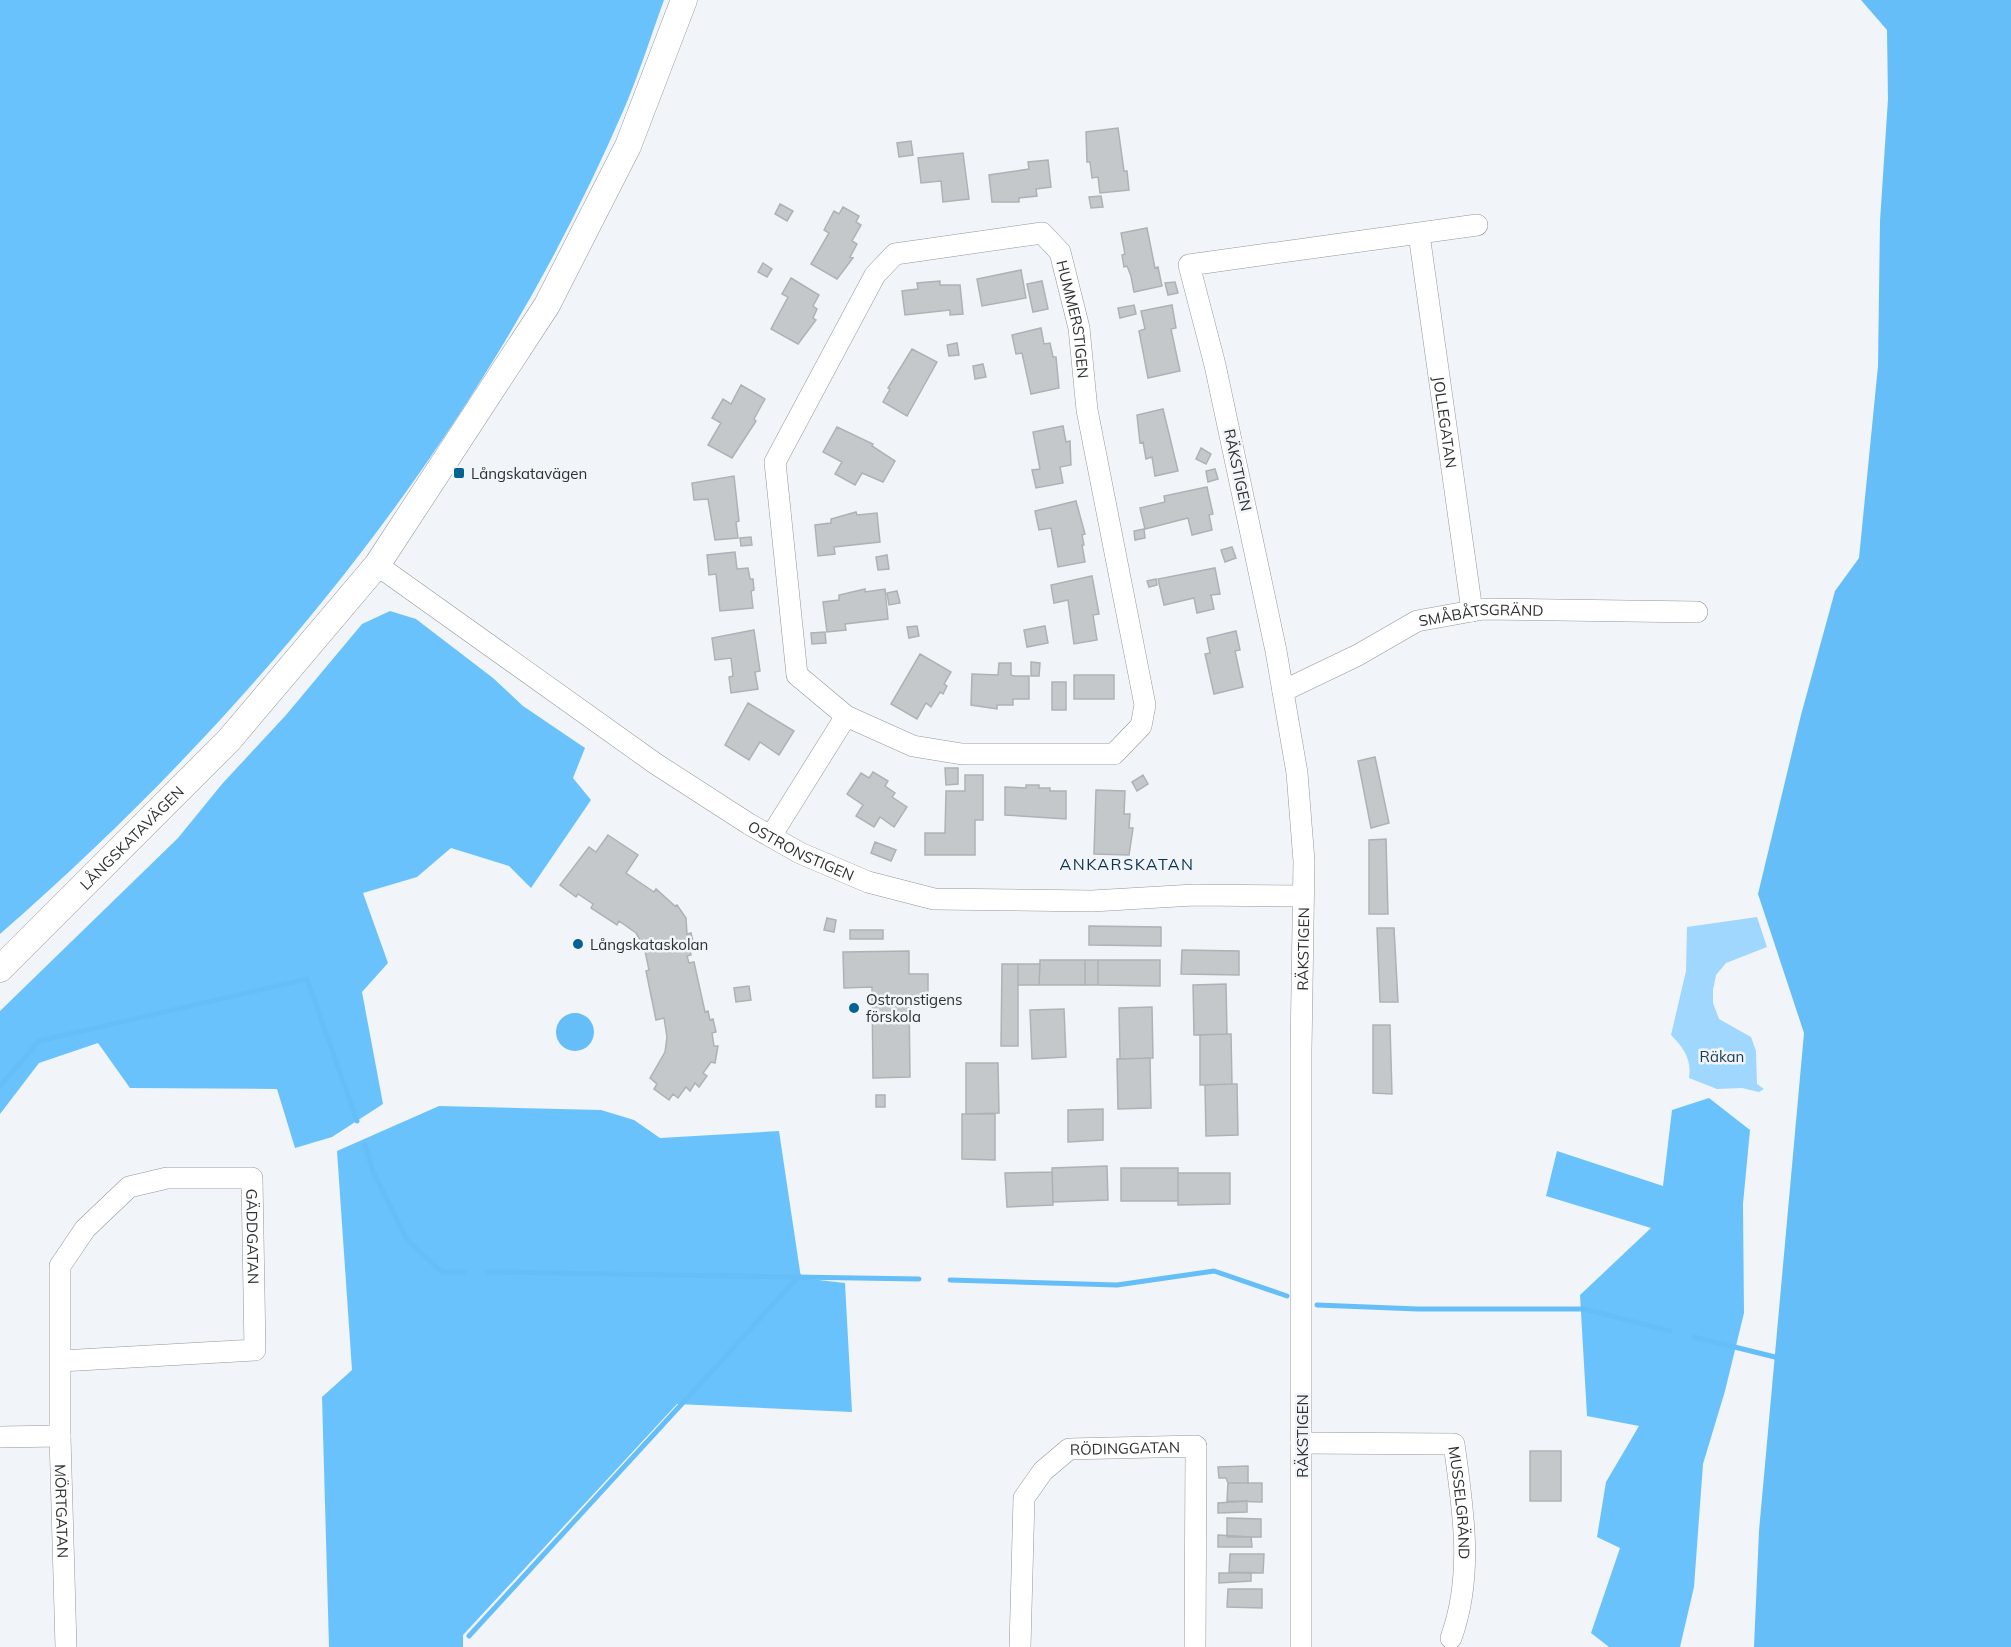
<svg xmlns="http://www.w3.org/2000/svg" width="2011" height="1647" viewBox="0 0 2011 1647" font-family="Mulish,sans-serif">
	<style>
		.green { fill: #9fd7ff }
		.forest { fill: #6ac2fc }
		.water { fill: #66bef8 }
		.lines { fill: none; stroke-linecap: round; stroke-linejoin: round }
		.stream { stroke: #66bef8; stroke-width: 5 }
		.building { fill: #c4c8cb; stroke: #adb2b5; stroke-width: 1.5 }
		.minor-casing { stroke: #93979a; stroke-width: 22 }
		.tertiary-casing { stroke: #93979a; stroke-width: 27 }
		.minor { stroke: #fff; stroke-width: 21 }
		.tertiary { stroke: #fff; stroke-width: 26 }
		.poi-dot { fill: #036494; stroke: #f1f5f9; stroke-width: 2 }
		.labels { text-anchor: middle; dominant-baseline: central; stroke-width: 5; stroke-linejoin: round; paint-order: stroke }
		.street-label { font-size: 15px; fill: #2e3031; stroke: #f1f5f9 }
		.poi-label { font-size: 15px; fill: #2e3031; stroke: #f1f5f9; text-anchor: start }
		.park-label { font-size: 15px; fill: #153b53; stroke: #f1f5f9 }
		.neighbourhood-label { font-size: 16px; letter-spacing: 1.5px; fill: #0c334b; stroke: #f1f5f9 }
	</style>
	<rect width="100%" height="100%" fill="#f1f5f9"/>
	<path class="green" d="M1757 917 1767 947 1726 963 1716 975 1713 990V1003L1719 1019 1751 1037 1756 1051 1757 1084 1764 1089 1759 1092 1742 1088 1717 1089 1689 1078C1692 1060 1684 1048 1671 1035L1686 971 1687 927Z"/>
	<path class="forest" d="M0 0H664C651 36 639 74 624 109 486 430 261 706 0 934Z
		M390 611 416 619 493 678 523 706 585 748 573 778 591 800 531 888 509 866 451 848 417 877 363 893 388 963 362 992 383 1104 332 1137 295 1148 277 1089 130 1088 98 1043 39 1063 0 1114V1011L178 838 222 784 286 715 362 624Z
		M1709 1098 1750 1130 1743 1204 1744 1313 1725 1391 1703 1464 1694 1587 1680 1647H1609L1591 1633 1620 1548 1597 1537 1606 1482 1639 1426 1587 1416 1580 1295 1651 1228 1546 1196 1557 1151 1663 1186 1672 1110Z
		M439 1106 601 1110 634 1120 660 1138 779 1131 801 1278 845 1283 852 1412 677 1404 463 1635V1647H329L322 1397 352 1370 337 1151Z"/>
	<path class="water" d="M1861 0H2011V1647H1754L1759 1531 1804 1033 1758 894 1801 715 1835 591 1859 558 1878 366 1880 221 1888 99 1887 30Z
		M556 1032a19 19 0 1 1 38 0a19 19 0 1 1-38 0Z"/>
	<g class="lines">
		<path class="stream" d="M0 1086 39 1041 307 979 357 1121
			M365 1145 372 1169 407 1240 442 1272H464
			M488 1272 919 1279
			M950 1280 1117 1285 1214 1271 1287 1296
			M1317 1305 1418 1309H1584L1670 1331
			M1694 1337 1775 1357
			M469 1636 799 1276"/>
	</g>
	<path class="building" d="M1118 128 1124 171H1127L1129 190 1100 193 1098 177 1092 178 1090 162H1087L1086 132Z
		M911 141 913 155 899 157 897 143Z
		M963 153 969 199 943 202 941 181 921 183 918 158Z
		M1048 160 1051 187 1036 189 1037 196 1019 198V202H992L989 175 1029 169 1028 162Z
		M1101 196 1103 207 1091 208 1089 197Z
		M780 204 793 211 787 221 775 214Z
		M843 207 859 216 856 222 861 225 852 241 857 244 850 257 853 258 837 279 811 264 829 233 824 230 834 211 839 214Z
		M1147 228 1155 268 1158 267 1162 286 1134 292 1131 276 1127 266 1124 267 1122 255 1125 254 1121 233Z
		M763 263 772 269 767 277 758 272Z
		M1021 270 1026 298 982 306 977 279Z
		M791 278 819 295 813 306 817 309 813 318 816 320 798 344 771 329 788 297 782 294Z
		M940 281V285H960L963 314 950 315V310L905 315 902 291 918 289 917 283Z
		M1042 281 1048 309 1033 312 1027 284Z
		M1175 282 1178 293 1168 295 1165 283Z
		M1134 305 1136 314 1120 318 1118 308Z
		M1172 305 1176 328 1171 329 1180 371 1148 378 1139 331 1145 329 1141 311Z
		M1041 328 1044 344 1050 343 1053 357H1056L1059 388 1031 394 1022 353 1016 354 1012 335Z
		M957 343 959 355 949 356 947 345Z
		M912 349 937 362 907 416 883 402 890 389 888 388Z
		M983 364 986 377 975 379 973 366Z
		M741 385 765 399 754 419 756 421 732 458 708 445 721 423 712 418 723 399 731 404Z
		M1163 409 1178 471 1155 476 1152 457 1146 459 1143 442 1140 443 1137 415Z
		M1063 426 1066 442 1070 441 1071 465 1060 467 1063 483 1036 488 1032 470 1040 469 1033 432Z
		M837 427 873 444 872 446 895 461 883 482 862 473 855 485 835 474 842 462 823 452Z
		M1201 448 1211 454 1206 464 1196 459Z
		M1215 469 1218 479 1208 482 1206 471Z
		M734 476 739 521 736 522 738 538 715 540 708 499 694 500 692 483Z
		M1207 487 1213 514 1209 515 1212 530 1192 535 1188 518 1145 529 1140 508 1165 502 1164 496Z
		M1076 501 1085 534 1082 535 1084 545H1082L1085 562 1058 567 1051 528 1039 530 1035 511Z
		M856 512 857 515 877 513 880 542 834 547 835 554 818 556 815 525 831 523V519Z
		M1144 529 1145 538 1135 540 1134 531Z
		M751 537 752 545 741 546 740 538Z
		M1232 547 1236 558 1225 562 1221 550Z
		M735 552 737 569 748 568 750 579H753L754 590 751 591 753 608 720 611 716 574 709 575 707 555Z
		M887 555 889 569 878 570 876 557Z
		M1215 568 1220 594 1211 595 1214 609 1197 613 1194 598 1164 605 1158 579Z
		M1092 576 1099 614 1093 615 1097 640 1074 644 1068 600 1054 603 1051 585Z
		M1156 579 1157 585 1149 587 1147 581Z
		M865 589V592L885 589 888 619 845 624 846 630 827 632 823 602 839 600V595Z
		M897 591 900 603 889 605 887 593Z
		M917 626 919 636 909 638 907 627Z
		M1045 626 1048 643 1027 647 1024 630Z
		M754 630 760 671 755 672 758 689 731 693 729 677 733 676 731 658 715 660 712 638Z
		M1236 631 1240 650 1235 651 1243 687 1214 694 1205 654 1210 653 1207 638Z
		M825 632 826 643 812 644 811 633Z
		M920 654 951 672 944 684 947 686 943 694 940 692 931 707 926 703 917 719 891 704Z
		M1031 662 1040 663 1039 676H1031Z
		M999 663H1011V675L1014 676H1029V699H1013V705H997V709L971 705 972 674 998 675Z
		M1074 675H1114V699H1074Z
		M1052 682H1066V710H1052Z
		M748 703 794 731 779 755 760 742 749 760 725 745Z
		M1375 757 1389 823 1371 828 1358 761Z
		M945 768H958V784L946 785Z
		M873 772 888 781 885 786 895 793 892 797 907 807 894 827 880 817 874 827 856 816 863 805 847 794 861 773 869 778Z
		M965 775H983V820H975V855H925V833H945L946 791H965Z
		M1143 775 1148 784 1137 791 1132 782Z
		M1026 785H1039V788H1050V791H1066V819L1005 815V787L1026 788Z
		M1096 790 1125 791 1124 814H1130L1129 828H1133L1129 855 1094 854Z
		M608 835 638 855 626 873 654 892 656 889 675 906 677 905 686 918 687 934 691 933 694 946 689 947 691 955 687 956 689 963 694 962 705 1012 708 1011 710 1020 713 1019 716 1032 712 1033 714 1046H718L715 1063 711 1062 703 1073 707 1076 699 1087 695 1083 690 1091 686 1087 678 1098 673 1094 669 1100 654 1089 657 1084 650 1078 665 1052 667 1037 664 1018 656 1020 646 971 649 970 644 946 636 933 619 921 617 925 591 908 593 904 578 894 576 897 560 885 589 847 596 852Z
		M1386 839 1388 914H1369V840Z
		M875 842 896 850 891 861 871 853Z
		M827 918 836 920 834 932 824 930Z
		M1089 926 1161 927V946L1089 945Z
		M1377 928H1394L1398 1002H1380Z
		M850 930H883V939H850Z
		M1182 950 1239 951V975L1181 974Z
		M909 951V974H928V997H909L910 1077 873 1078 872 987 844 988 843 952Z
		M1040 960H1085V985H1039Z
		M1085 960H1098V985H1085Z
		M1098 960H1160V986L1098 985Z
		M1002 964H1018V1046H1001Z
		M1018 964H1040L1039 985H1018Z
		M1226 984 1227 1034 1194 1035 1193 985Z
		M749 986 751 1000 736 1002 734 988Z
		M1152 1007 1153 1058 1120 1059 1119 1008Z
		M1064 1009 1066 1057 1032 1059 1030 1010Z
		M1373 1025H1390L1392 1094 1373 1093Z
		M1227 1034H1231L1232 1084 1200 1085V1035Z
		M1150 1058 1151 1108 1118 1109 1117 1059Z
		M966 1063H998L999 1113 966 1114Z
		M1232 1084H1237L1238 1135 1206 1136 1205 1085Z
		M876 1095H885V1107H876Z
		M1103 1109V1140L1068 1142V1110Z
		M962 1114H995V1160L962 1159Z
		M1107 1166 1108 1200 1053 1202 1052 1168Z
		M1121 1168H1178V1201H1121Z
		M1052 1172 1053 1205 1007 1207 1005 1173Z
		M1178 1173H1230V1204L1178 1205Z
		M1530 1451H1561V1501H1530Z
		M1248 1466V1483H1228L1226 1478H1219L1218 1467Z
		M1228 1483H1262V1502L1227 1501Z
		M1247 1501V1512L1218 1513V1503Z
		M1227 1518 1261 1519V1537H1227Z
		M1218 1535 1251 1537 1252 1547H1218Z
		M1230 1554H1264L1263 1573 1229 1572Z
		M1219 1573H1251V1581L1219 1583Z
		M1228 1589H1262V1608L1227 1607Z"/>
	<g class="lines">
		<g class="minor-casing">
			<g id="minor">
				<path id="s1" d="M1419 234 1472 611"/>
				<path id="s2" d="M377 565 656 764 749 824 800 853 868 882 934 899 1092 901 1194 895 1303 896"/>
				<path id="s3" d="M1283 691 1358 655 1417 621 1483 609 1697 612"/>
				<path id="s4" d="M771 836 846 716 797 675 775 462 875 275 895 254 1042 233 1060 252 1079 328 1087 410 1145 705 1141 726 1114 754H962L913 746 846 716"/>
				<path id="s5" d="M60 1436V1266L85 1229 129 1187 167 1178H252L255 1350 61 1361"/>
				<path id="s6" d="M0 1437 60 1436 66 1647"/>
				<path id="s7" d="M1301 1443 1454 1444C1463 1509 1474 1575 1451 1638"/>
				<path id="s8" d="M1020 1647 1024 1498 1043 1471 1069 1449 1196 1446 1195 1647"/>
				<path id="s9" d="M1301 1647V1051L1304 861 1297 773 1276 651 1215 365 1189 265 1477 225"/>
			</g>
		</g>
		<g class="tertiary-casing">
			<g id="tertiary">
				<path id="s10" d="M0 969 229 740 377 565 547 305 628 146 684 0"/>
			</g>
		</g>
		<use href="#minor" class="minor"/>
		<use href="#tertiary" class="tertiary"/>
	</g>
	<g class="poi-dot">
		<rect x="453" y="467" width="12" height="12" rx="3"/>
		<circle cx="578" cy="944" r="6"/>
		<circle cx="854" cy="1008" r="6"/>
	</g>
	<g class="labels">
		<g class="street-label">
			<text stroke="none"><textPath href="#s4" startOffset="904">HUMMERSTIGEN</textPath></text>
			<text stroke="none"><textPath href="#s1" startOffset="190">JOLLEGATAN</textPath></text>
			<text transform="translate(1238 470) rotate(78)">RÄKSTIGEN</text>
			<text stroke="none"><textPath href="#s3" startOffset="216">SMÅBÅTSGRÄND</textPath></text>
			<text stroke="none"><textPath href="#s10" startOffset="186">LÅNGSKATAVÄGEN</textPath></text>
			<text stroke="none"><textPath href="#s2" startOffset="512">OSTRONSTIGEN</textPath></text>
			<text stroke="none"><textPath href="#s9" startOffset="698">RÄKSTIGEN</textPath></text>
			<text stroke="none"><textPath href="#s5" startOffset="458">GÄDDGATAN</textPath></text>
			<text transform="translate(1302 1436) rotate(-90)">RÄKSTIGEN</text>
			<text stroke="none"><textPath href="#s8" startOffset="272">RÖDINGGATAN</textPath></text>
			<text stroke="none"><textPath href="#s7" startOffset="212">MUSSELGRÄND</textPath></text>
			<text stroke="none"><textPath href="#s6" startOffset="135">MÖRTGATAN</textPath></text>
		</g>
		<g class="poi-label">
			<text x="471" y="473">Långskatavägen</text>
			<text x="590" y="944">Långskataskolan</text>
			<text x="866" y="999">Ostronstigens<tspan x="866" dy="17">förskola</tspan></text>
		</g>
		<g class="park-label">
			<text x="1722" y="1056">Räkan</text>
		</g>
		<g class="neighbourhood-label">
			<text x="1127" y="864">ANKARSKATAN</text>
		</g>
	</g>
</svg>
